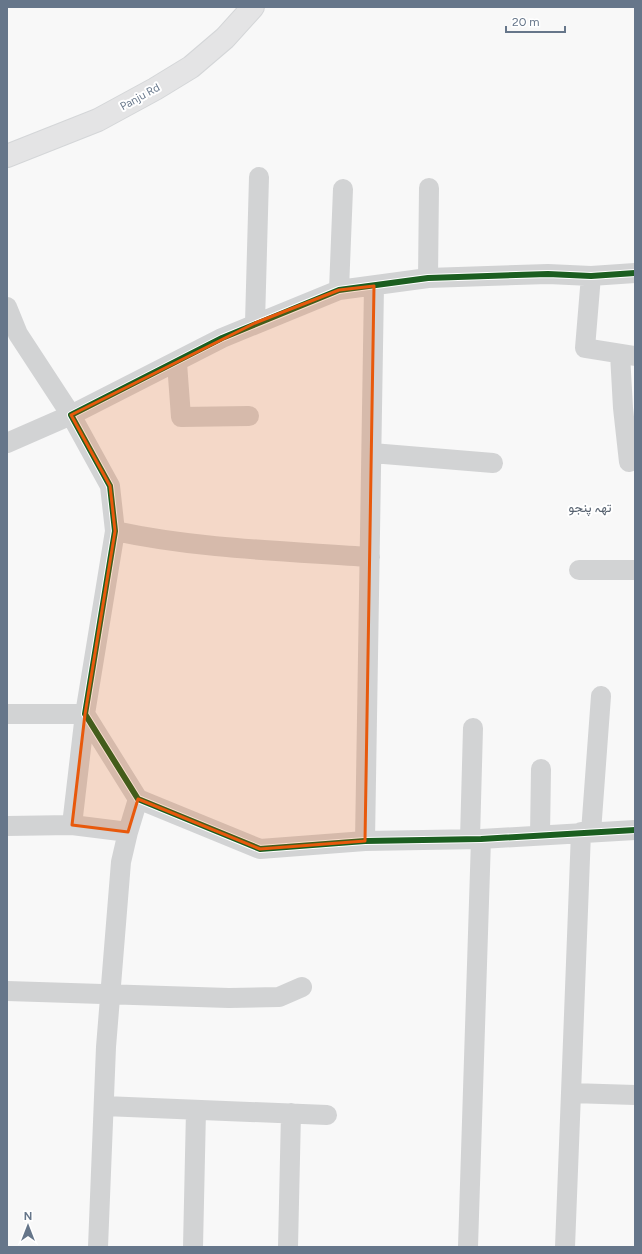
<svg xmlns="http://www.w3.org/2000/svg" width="642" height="1254" viewBox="0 0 642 1254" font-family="Figtree,Vazirmatn,sans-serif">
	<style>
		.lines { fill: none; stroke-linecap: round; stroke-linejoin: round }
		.secondary-casing { stroke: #d4d6d8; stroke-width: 24 }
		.street { stroke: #d2d3d4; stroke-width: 20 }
		.secondary { stroke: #e4e4e5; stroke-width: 22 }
		.cycleway-casing { stroke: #fff; stroke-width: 8 }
		.cycleway { stroke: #1b5e20; stroke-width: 6 }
		.marked { fill: #e8590c; fill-opacity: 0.2; stroke: #e8590c; stroke-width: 3; stroke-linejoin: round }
		.labels { text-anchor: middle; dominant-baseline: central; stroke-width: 4; stroke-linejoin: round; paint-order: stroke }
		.street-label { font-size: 11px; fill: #66768a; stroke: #fff }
		.quarter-label { font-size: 13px; fill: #55606e; stroke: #fff }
	</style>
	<rect width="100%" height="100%" fill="#f8f8f8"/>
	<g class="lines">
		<g class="secondary-casing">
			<path id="secondary" d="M7 156 98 120 155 89 191 67 225 38 253 7"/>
		</g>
		<path class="street" d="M635 273 591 276 548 274 428 278 339 290 222 338 71 415 110 486 115 531 85 714 138 799 260 849 365 841 481 839 635 830
			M591 276 585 348 635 356
			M428 278 429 188
			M339 290 343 189
			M7 307 18 334 71 415 7 443
			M255 323 259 177
			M620 354 623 408 629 462
			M177 363 181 417 249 416
			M372 453 493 463
			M115 531C198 549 285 551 370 557
			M579 570H635
			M7 714H85L72 825
			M7 826 72 825 128 832
			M581 832 571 1093 635 1095
			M591 832 601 696
			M540 835 541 769
			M470 839 473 728
			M365 841 374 286
			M7 991 229 998 279 997 302 987
			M104 1106 327 1115
			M98 1247 106 1047 121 862 128 832 138 799
			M193 1247 196 1110
			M288 1247 291 1113
			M468 1247 481 839
			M565 1247 571 1093"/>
		<use href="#secondary" class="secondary"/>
		<g class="cycleway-casing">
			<path id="cycleway" d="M635 273 591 276 548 274 428 278 339 290 222 338 71 415 110 486 115 531 85 714 138 799 260 849 365 841 481 839 635 830"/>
		</g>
		<use href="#cycleway" class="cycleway"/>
	</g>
	<path class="marked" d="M374 286 365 841 260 849 138 799 128 832 72 825 85 714 115 531 110 486 71 415 255 323 339 290Z"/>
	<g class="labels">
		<g class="street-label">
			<text transform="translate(140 97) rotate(-29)">Panju Rd</text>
		</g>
		<g class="quarter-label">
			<text x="590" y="507">تھہ پنجو</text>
		</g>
	</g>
	<rect width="642" height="1254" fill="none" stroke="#66768a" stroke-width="16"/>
	<g transform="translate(28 1226)" stroke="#ffffff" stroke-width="3" paint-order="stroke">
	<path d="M0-3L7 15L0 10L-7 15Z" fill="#66768a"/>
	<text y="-6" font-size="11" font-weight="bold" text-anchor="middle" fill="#66768a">N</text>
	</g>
	<path d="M506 26v6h59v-6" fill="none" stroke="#66768a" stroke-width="2"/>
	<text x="512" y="26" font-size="12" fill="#66768a" stroke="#ffffff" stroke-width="3" paint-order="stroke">20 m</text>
</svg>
